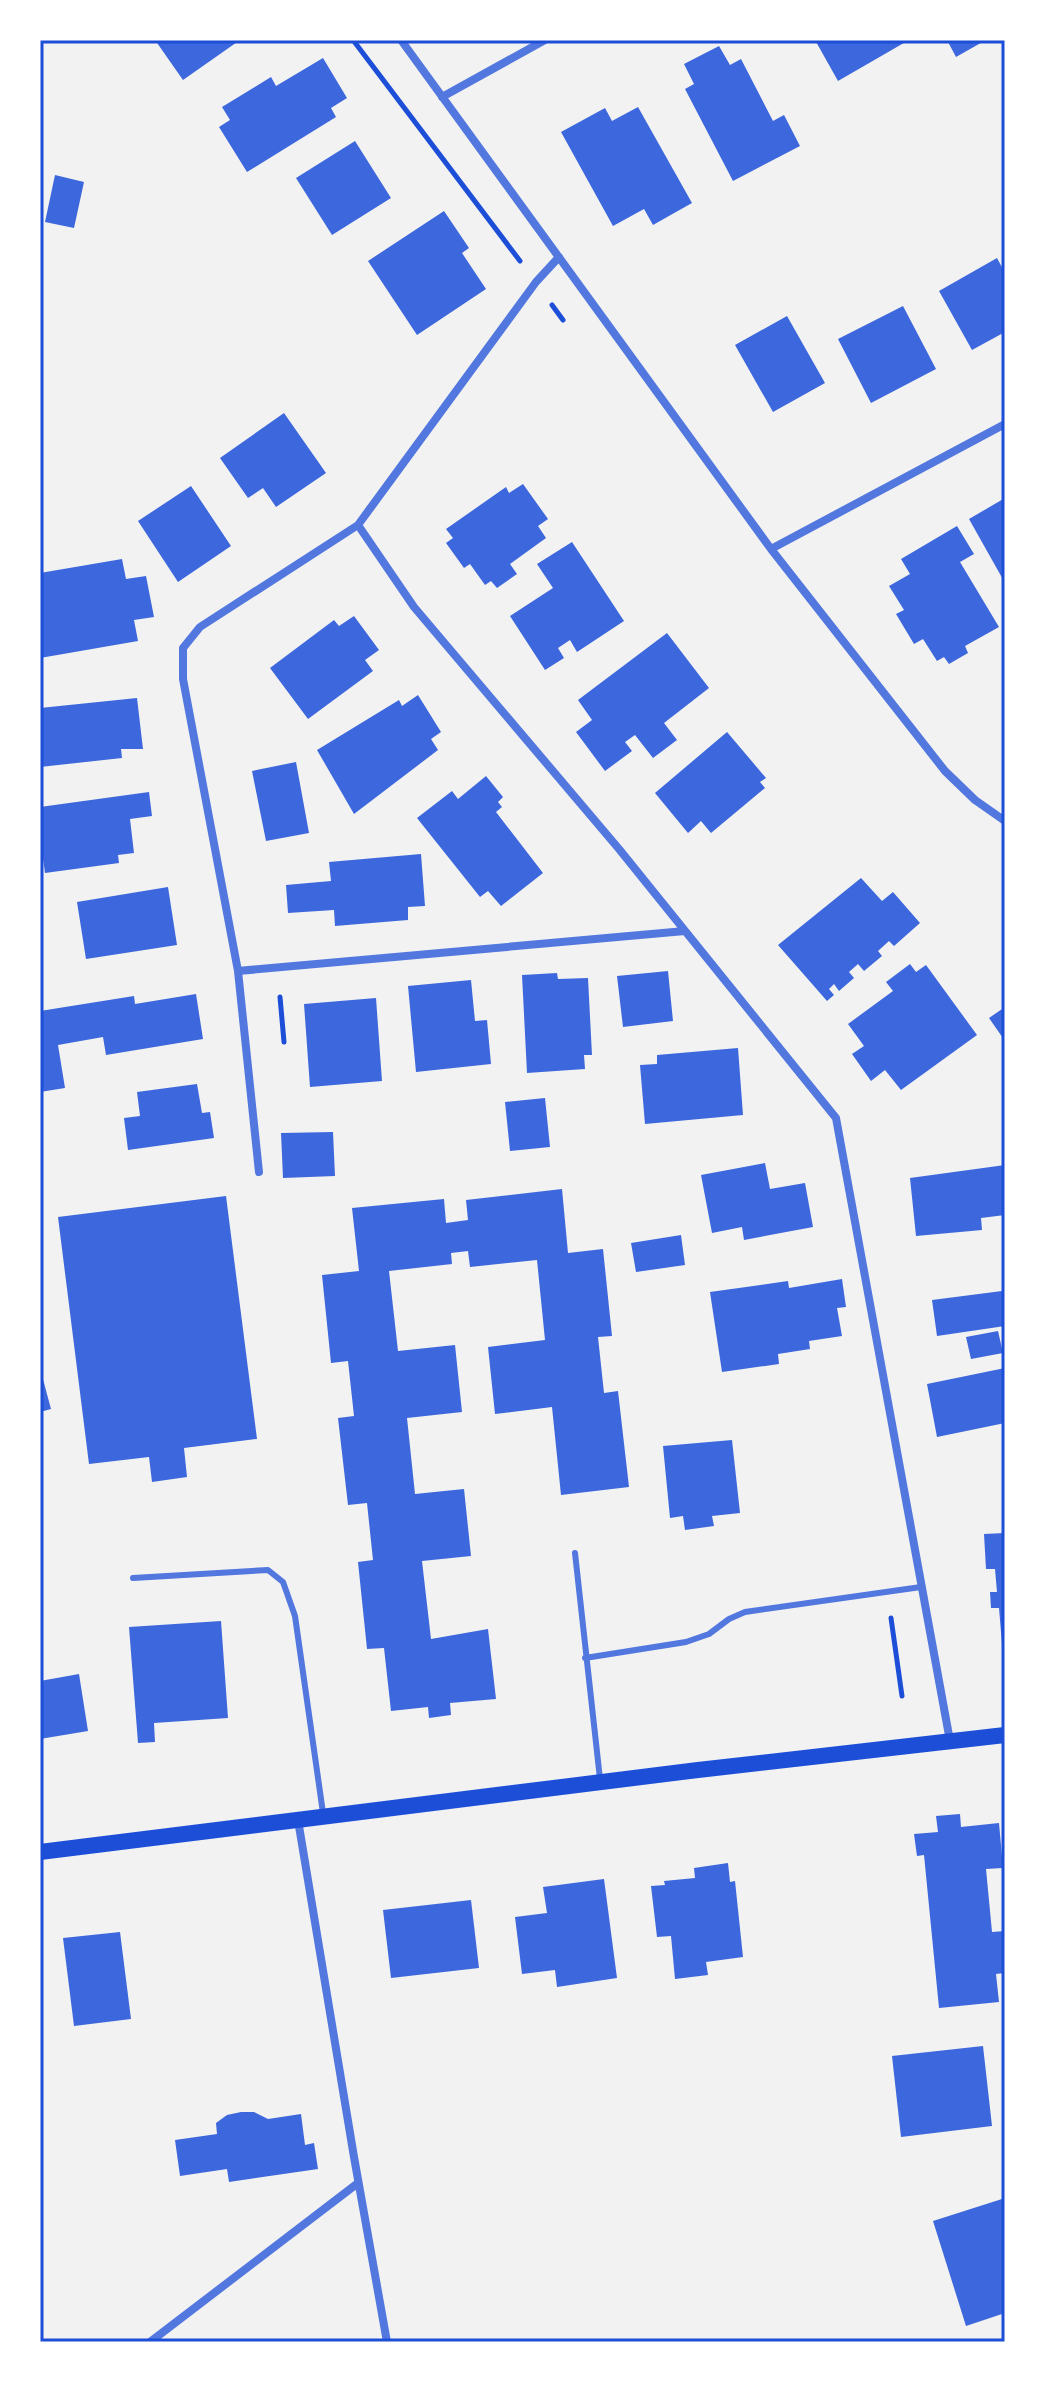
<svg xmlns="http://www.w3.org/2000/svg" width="1045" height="2382" viewBox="0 0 1045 2382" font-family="'Source Serif 4',serif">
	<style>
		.building { fill: #3d67dc }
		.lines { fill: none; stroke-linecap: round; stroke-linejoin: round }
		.path { stroke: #1d4ed8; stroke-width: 5 }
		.service { stroke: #5277de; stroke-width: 6 }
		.minor { stroke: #5277de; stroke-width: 8 }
		.secondary { stroke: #1d4ed8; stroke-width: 16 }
		.neatline { fill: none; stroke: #1d4ed8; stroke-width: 3 }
	</style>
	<rect width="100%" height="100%" fill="#f2f2f2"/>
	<path class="building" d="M155 40H240L183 80Z
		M815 40H909L838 81Z
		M947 40H986L956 57Z
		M719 46 730 65 741 59 773 121 784 115 800 146 733 181 685 89 694 84 684 64Z
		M323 58 347 98 331 108 336 117 247 172 219 127 230 120 222 107 271 77 276 86Z
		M638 107 692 203 653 225 644 209 613 226 561 132 605 108 612 121Z
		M355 141 391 198 332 235 296 178Z
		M55 175 84 182 74 228 45 222Z
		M444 211 469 248 462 253 486 289 417 335 368 261Z
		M997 258 1005 273V332L972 350 939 291Z
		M903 306 936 369 871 403 838 339Z
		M787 316 825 383 773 412 735 345Z
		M284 413 326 473 276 507 263 488 248 498 220 458Z
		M523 484 548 519 538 526 546 538 510 564 517 574 497 588 491 581 485 585 470 564 464 568 446 543 453 538 446 529 506 487 509 493Z
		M191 486 231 546 178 582 138 521Z
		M1005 498V583L969 519Z
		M957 526 974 554 960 562 999 627 965 646 968 653 949 664 944 657 937 661 923 639 914 644 896 614 904 610 889 586 910 574 901 559Z
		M572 542 624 621 577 652 570 640 558 648 564 658 545 670 510 616 553 588 537 564Z
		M122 559 126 579 146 576 154 617 134 620 138 641 40 658V573Z
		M354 616 379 650 365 660 373 671 308 719 270 668 334 620 339 626Z
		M667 633 709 688 664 723 677 740 653 758 635 735 625 742 632 751 605 771 576 732 592 720 578 700Z
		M418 695 441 732 431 739 438 750 354 814 317 750 399 700 402 706Z
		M137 698 143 749H121L122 758 40 767V708Z
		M727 732 766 778 760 782 765 788 711 833 701 821 688 833 655 793Z
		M296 762 309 833 266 841 252 771Z
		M486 776 503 797 498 802 502 807 496 812 543 873 501 906 488 891 480 897 417 818 452 791 458 799Z
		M149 792 152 816 130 819 134 853 118 855 119 863 45 873 40 837V807Z
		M421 854 425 906 408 907V920L335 926 334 910 288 913 286 885 331 881 329 862Z
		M861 878 882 901 893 892 920 923 894 946 889 941 878 951 882 956 864 971 858 964 849 972 854 978 839 991 834 984 829 989 834 995 827 1001 778 945Z
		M168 887 177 945 86 959 77 902Z
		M910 964 916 972 926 965 977 1035 901 1090 885 1070 871 1081 852 1054 864 1046 848 1024 893 991 886 982Z
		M668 971 673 1021 623 1027 617 976Z
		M557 973 558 979 588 978 592 1055H584L585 1069 527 1073 522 975Z
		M471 980 475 1021 487 1020 491 1064 416 1072 408 986Z
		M196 994 203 1039 106 1055 103 1037 58 1045 65 1088 40 1092V1011L134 996 135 1004Z
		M376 998 382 1081 310 1087 304 1004Z
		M1005 1007V1041L989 1018Z
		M738 1048 743 1115 645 1124 640 1065 657 1064V1055Z
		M197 1084 202 1113 210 1112 214 1138 128 1150 124 1118 140 1116 137 1092Z
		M545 1098 550 1147 510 1151 505 1102Z
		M333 1132 335 1176 283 1178 281 1133Z
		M765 1163 770 1189 805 1183 813 1227 744 1240 742 1227 712 1233 701 1175Z
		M1005 1165V1215L981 1218 982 1230 916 1236 910 1178Z
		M562 1189 568 1253 603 1249 612 1336 598 1337 604 1393 618 1391 629 1487 561 1495 552 1407 495 1414 488 1347 545 1340 537 1260 470 1267 468 1251 451 1253 452 1264 389 1271 398 1351 455 1345 462 1412 407 1418 415 1494 464 1489 471 1556 422 1561 431 1639 488 1629 496 1699 450 1703 451 1715 429 1718 428 1707 391 1711 384 1648 367 1649 358 1562 373 1560 367 1503 348 1505 338 1418 354 1416 348 1361 331 1363 322 1275 359 1271 352 1208 444 1199 446 1223 468 1220 466 1200Z
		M226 1196 257 1439 184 1448 187 1477 152 1482 149 1457 89 1464 58 1217Z
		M681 1235 685 1265 636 1272 631 1243Z
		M842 1279 846 1307 837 1308 842 1336 809 1341 810 1349 778 1354 779 1364 722 1372 710 1292 788 1281 789 1288Z
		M1002 1291 1005 1326 937 1336 932 1300Z
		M998 1331 1003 1353 971 1359 966 1337Z
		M40 1368 51 1409 40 1412Z
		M1005 1368V1423L937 1437 927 1384Z
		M732 1440 740 1513 712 1516 714 1526 685 1530 683 1516 670 1518 663 1446Z
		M1005 1533V1644H1002L999 1608H991L990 1592H997L995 1569H986L984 1534Z
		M221 1621 228 1718 154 1723 155 1742 138 1743 129 1627Z
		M79 1674 88 1731 40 1739V1681Z
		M960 1814 961 1827 999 1823 1003 1868 986 1869 992 1932 1005 1931V1973L996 1974 999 2002 939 2008 924 1855 917 1856 914 1834 938 1832 936 1816Z
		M728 1863 730 1882 735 1881 743 1957 706 1962 708 1975 675 1979 671 1936 657 1937 651 1886 665 1885 664 1881 695 1878 694 1868Z
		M604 1879 617 1978 557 1987 555 1970 522 1974 515 1917 547 1913 543 1887Z
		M471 1900 479 1968 391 1978 383 1910Z
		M120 1932 131 2019 74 2026 63 1938Z
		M983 2046 992 2126 901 2137 892 2056Z
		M241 2112H254L268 2119 301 2114 305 2145 314 2143 318 2169 229 2182 227 2169 180 2176 175 2140 217 2134 216 2123 227 2115Z
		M1002 2199 1005 2208V2313L966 2326 933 2221Z"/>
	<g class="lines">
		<path class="path" d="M353 40 520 261
			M552 305 563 320
			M280 997 284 1042
			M891 1618 902 1696"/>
		<path class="service" d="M575 1553 600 1779
			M133 1578 268 1570 283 1582 295 1616 323 1813
			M585 1658 686 1642 709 1634 729 1619 745 1612 921 1587"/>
		<path class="minor" d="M401 40 771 549 945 771 975 800 1005 821
			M442 97 545 40
			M559 257 536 282 358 525 414 607 619 849 836 1118 950 1741
			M358 525 200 627 183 648V679L238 971 685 931
			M771 549 1005 424
			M238 971 259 1172
			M298 1820 354 2157 387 2342
			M150 2342 358 2183"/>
		<path class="secondary" d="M40 1852 698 1770 1005 1735"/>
	</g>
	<rect width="1045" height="2382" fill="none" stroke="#ffffff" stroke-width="84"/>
	<rect x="42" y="42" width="961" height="2298" class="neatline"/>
</svg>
